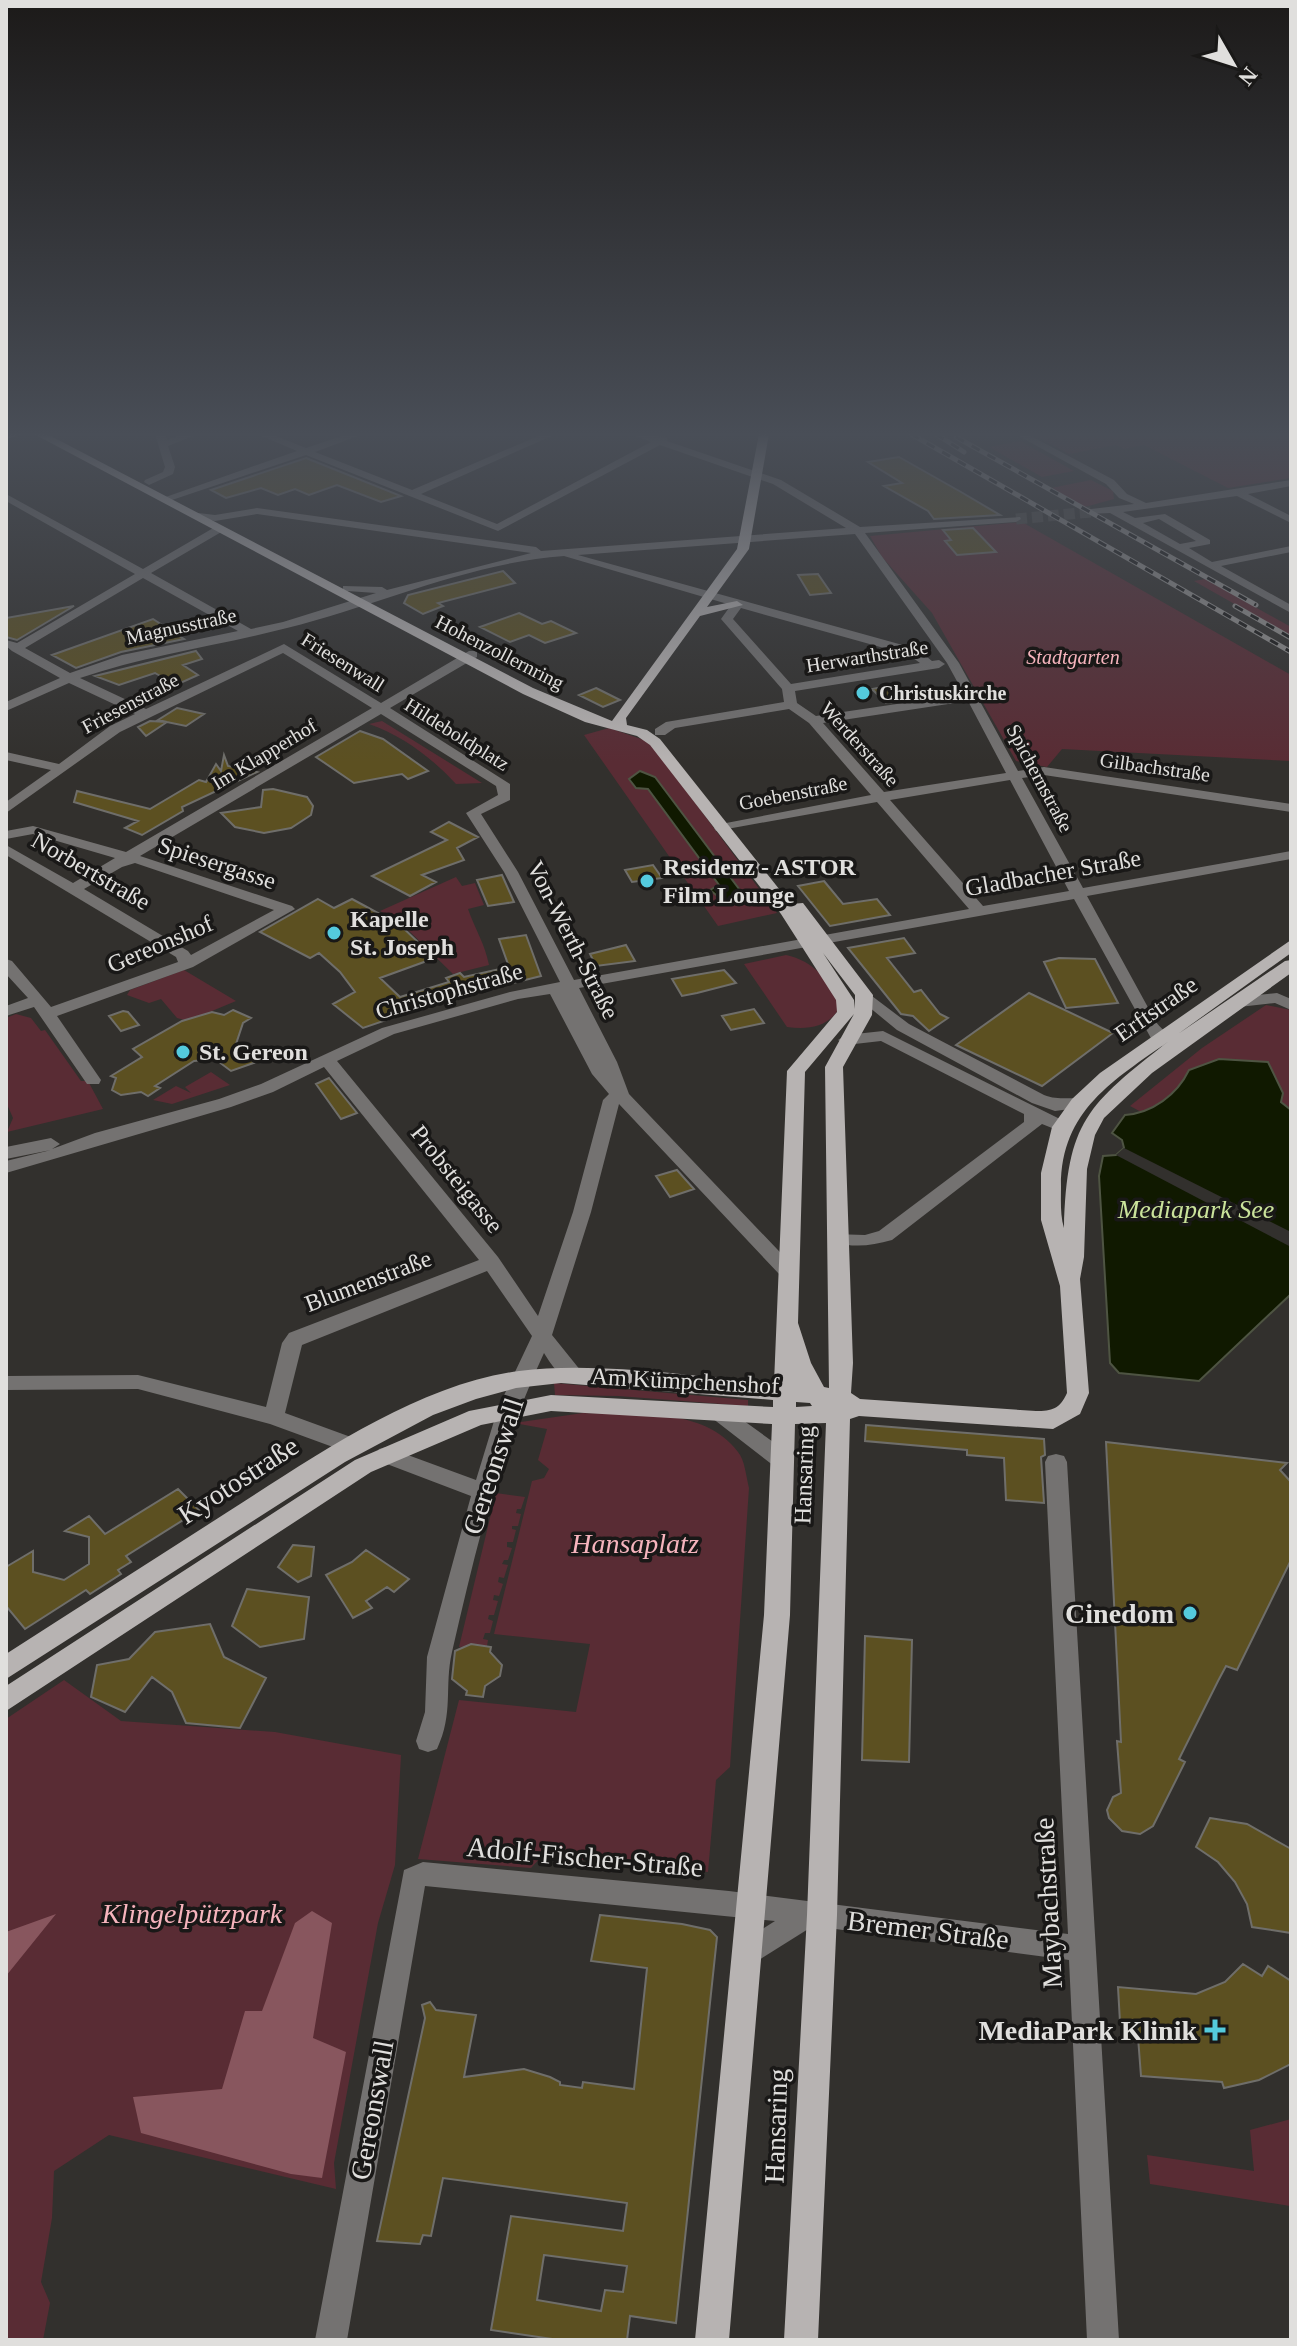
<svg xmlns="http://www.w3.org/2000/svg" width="1297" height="2346" viewBox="0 0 1297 2346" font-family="'Times New Roman',serif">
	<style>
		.green { fill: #592c34 }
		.forest { fill: #88565e }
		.water { fill: #101900; stroke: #4e5442; stroke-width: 2 }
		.pier { fill: #32302d }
		.building { fill: #5c5021; stroke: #6f6e6a; stroke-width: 2; fill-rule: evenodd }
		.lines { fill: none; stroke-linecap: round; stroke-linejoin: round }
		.minor-tunnel { stroke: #4c4a47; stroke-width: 11; stroke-dasharray: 11 5; stroke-linecap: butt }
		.minor { fill: #747271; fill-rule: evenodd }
		.major { fill: #b7b3b2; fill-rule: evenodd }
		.rail-casing { stroke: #949290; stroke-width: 5 }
		.rail { stroke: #191817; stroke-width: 3; stroke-dasharray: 9; stroke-linecap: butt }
		.poi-dot { fill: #54cadd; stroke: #191817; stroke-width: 3 }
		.labels { text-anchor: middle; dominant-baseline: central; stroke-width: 7; stroke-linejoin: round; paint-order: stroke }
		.far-street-label { font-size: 20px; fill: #e0dfdd; stroke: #191817 }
		.far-park-label { font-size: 20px; font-style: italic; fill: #f6b4bd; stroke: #191817 }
		.far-poi-label { font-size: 20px; font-weight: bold; fill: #e0dfdd; stroke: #191817; text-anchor: start }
		.street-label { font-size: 24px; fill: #e0dfdd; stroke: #191817 }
		.poi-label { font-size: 24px; font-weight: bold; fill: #e0dfdd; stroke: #191817; text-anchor: start }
		.water-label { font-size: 26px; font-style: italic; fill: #cae39b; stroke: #191817 }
		.near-street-label { font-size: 28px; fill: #e0dfdd; stroke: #191817 }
		.near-park-label { font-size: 28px; font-style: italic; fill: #f6b4bd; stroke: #191817 }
		.near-poi-label { font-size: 28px; font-weight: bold; fill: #e0dfdd; stroke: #191817; text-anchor: end }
	</style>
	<rect width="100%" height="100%" fill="#32302d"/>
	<path class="green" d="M1032 434H1291V478L1228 488 1144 445 1124 449 1116 445 1069 454Z
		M1020 441 1074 471 1042 477 989 447Z
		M1091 480 1113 491 1114 499 1085 507 1051 488Z
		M1022 522 1291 675V761L1062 749 1047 767 1016 761 932 613 882 557 870 536Z
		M1205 579 1291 627V636L1194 581Z
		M382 721 482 783 456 784C431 757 403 736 369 724Z
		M609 728 650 742 777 913 718 926 584 735Z
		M456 877 462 886 475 883 484 905 468 909C475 929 485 944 489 965L453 974 401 923 380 911Z
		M786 955C813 961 831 980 840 1007 829 1027 809 1030 787 1027L744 964Z
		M184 970 236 1001 188 1021 177 1018 161 999 149 1003 127 995 130 990Z
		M1266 1005 1291 1010V1110L1281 1102 1283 1093 1268 1062 1189 1070 1181 1086 1145 1114 1130 1106 1202 1048Z
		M16 1014 31 1018 41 1031 45 1030 81 1081H88L103 1109 7 1132 13 1118 6 1102V1018Z
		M211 1072 230 1085 172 1104 153 1100 176 1086 191 1093 185 1087Z
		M554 1383 748 1400V1406L618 1396 555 1395Z
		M583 1413C633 1415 704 1406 738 1452 745 1460 746 1477 749 1488L730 1767 716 1780 708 1872 542 1856 531 1868 418 1859 459 1700 576 1712 590 1644 494 1634 532 1481 544 1478 549 1469 538 1460 547 1429 514 1423Z
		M496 1493 525 1497 521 1509H517L516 1513 521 1514 518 1526H512V1529L516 1530 513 1542H507V1547L512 1548 508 1560H504L502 1564 508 1565 504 1578 499 1577 498 1582 503 1584 499 1596 494 1595 493 1600 498 1601 494 1615H489L488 1619 493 1621 490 1633H485L483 1639 488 1640 487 1646 459 1647Z
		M64 1680 121 1721 275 1732 401 1755 395 1865 378 1923 334 2163 336 2189 109 2135 54 2171 52 2218 41 2282 50 2303 43 2340H6V1719Z
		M1291 2119V2213L1290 2206 1150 2184 1147 2155 1254 2171 1250 2130Z"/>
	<path class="forest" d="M312 1911 332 1923 313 2038 346 2052 322 2178 291 2174 141 2133 133 2097 222 2089 245 2011H262L295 1923Z
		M56 1914 6 1976V1932Z"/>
	<path class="water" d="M640 771 655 777 742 893 743 900 726 903 710 890 719 885 648 789 636 788 629 779Z
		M1219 1059 1268 1062 1283 1093 1281 1102 1291 1110V1294L1199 1381 1119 1373 1110 1363 1099 1176 1103 1156 1116 1155 1124 1148 1122 1140 1112 1133 1125 1115C1152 1113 1177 1095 1189 1070Z"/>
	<path class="pier" d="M1124 1148 1291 1232V1247L1116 1155Z"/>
	<path class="building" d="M899 457 961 492 1000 515 934 519 928 511 884 486 902 483 868 462Z
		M306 458 401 496 381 502 337 485 309 495 295 489 278 495 261 488 226 498 211 490Z
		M973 528 996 552 957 555 945 541 951 540 943 530Z
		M503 571 515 583 438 603 443 606 423 614 404 603 408 595Z
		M818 574 831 593 810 595 798 575Z
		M74 606 17 640 6 637V618Z
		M519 613 542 624 551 621 576 633 545 643 529 635 510 642 480 627Z
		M153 619 184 639 121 652 76 668 52 655Z
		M196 651 202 659 183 665 198 675 176 685 155 673 119 685 95 676Z
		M892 685 907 700 886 703 872 689Z
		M596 688 620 700 603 707 579 695Z
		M177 708 204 714 186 726 167 722 146 736 138 727 150 721 167 722 158 720Z
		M360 731 383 739 428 771 408 779 402 774 354 783 316 757Z
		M224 755 228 766 257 772 182 807 183 811 142 835 125 828 138 821 74 802 77 791 150 809 199 780 206 782 216 764 221 771Z
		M273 789 307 797 313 806 311 815 291 828 264 833 235 827 221 813 261 807 263 790Z
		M449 822 478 837 457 848 464 860 422 875 436 882 410 896 372 876 447 840 431 832Z
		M653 865 662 878 632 882 625 870Z
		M502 875 514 902 488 906 477 880Z
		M824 881 843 904 877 899 890 915 830 926 798 886Z
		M318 899 334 908 352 899 365 906 400 925 435 958 380 978 400 997 449 982 446 978 460 973 464 977 509 967 499 939 526 935 541 976 445 1000 363 1028 333 1004 355 992 340 972 319 953 310 958 260 932Z
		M904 938 915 953 887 958 914 992 921 990 940 1014 948 1018 929 1031 913 1016 901 1014 848 948Z
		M626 945 635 961 596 966 590 954Z
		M1059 958 1095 959 1118 1003 1066 1008 1044 962Z
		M724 970 736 983 697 993 682 996 672 979Z
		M1029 993 1113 1033 1042 1086 956 1045Z
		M754 1009 764 1023 731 1030 722 1016Z
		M233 1010 251 1018 243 1023 234 1050 259 1061 231 1071 215 1059 194 1061 155 1086 160 1088 148 1096 141 1092 121 1095 112 1090 116 1078 111 1076 142 1057 133 1049 182 1021 212 1012 224 1015Z
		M123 1011 128 1012 139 1025 121 1031 109 1016Z
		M329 1078 357 1113 341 1119 316 1084Z
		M677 1170 694 1189 670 1197 656 1176Z
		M866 1425 1044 1439 1045 1455 1041 1457 1044 1503 1006 1500 1004 1458 967 1455V1450L865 1441Z
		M1106 1442 1287 1463 1280 1470 1291 1482V1560L1237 1670 1226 1666 1218 1681 1179 1759 1185 1762 1153 1826 1140 1834 1122 1831 1109 1818 1107 1810 1113 1797 1121 1793 1117 1741 1121 1742Z
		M178 1489 199 1510 126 1556 131 1562 118 1570 121 1574 90 1594 86 1590 25 1629 6 1606V1567L33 1551V1572L64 1580 89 1564V1537L65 1531 89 1516 105 1534Z
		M293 1545 314 1547 311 1576 298 1582 278 1567Z
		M366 1550 409 1579 394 1592 387 1587 366 1601 372 1608 353 1618 326 1575 352 1562Z
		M247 1589 309 1597 304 1639 260 1647 232 1626Z
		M210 1624 224 1657 266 1678 240 1728 186 1723 172 1692 152 1677 125 1712 91 1697 97 1665 129 1659 155 1632Z
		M865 1636 912 1640 909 1762 862 1760Z
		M471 1644 491 1647 490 1652 502 1665 500 1676 485 1686 483 1697 466 1695 467 1691 452 1679 455 1651Z
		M1210 1818 1247 1824 1291 1849V1933L1252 1927 1247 1904 1235 1882 1218 1862 1196 1847Z
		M600 1915 682 1924 710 1930 717 1937 676 2323 630 2316 627 2340H559L491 2330 511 2216 623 2231 627 2203 443 2178 431 2236 423 2235 420 2244 377 2241 425 2018 422 2005 430 2002 436 2010 476 2015 464 2077 524 2069 550 2077 560 2082V2085L582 2088 583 2082 634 2089 647 1968 591 1961ZM544 2255 627 2266 623 2292 605 2290 601 2311 537 2300Z
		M1243 1964 1262 1976 1268 1966 1291 1981V2064L1259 2080 1224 2088 1222 2082 1141 2076 1137 2024 1120 2022 1118 1987 1196 1994 1225 1982Z"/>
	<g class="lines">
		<path class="minor-tunnel" d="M1016 519 1091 512"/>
		<path class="minor" d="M155 434H165L167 440 184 434H198L168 446 175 467 173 474 149 485 144 482 145 480 163 472 165 467Z
			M257 434H271L306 448 348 434H363L315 452 412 490 543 434H556L421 494 497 524 651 442 631 434 667 437V441L781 480 860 527 1020 517 1021 519 1016 522 865 533 959 663 1018 771 1044 767 1291 804V812L1044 775 1022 778 1083 888 1291 851V859L1087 896 1156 1022C1164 1033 1174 1036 1182 1046L1180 1050H1168L1152 1040 1074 899 579 988 617 1062 629 1094 797 1270 794 1275H780L619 1104 591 1212 552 1335 585 1376 582 1381C565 1386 552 1366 544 1353 500 1447 475 1552 452 1652 444 1687 454 1713 437 1749L428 1752 419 1749 416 1741 425 1712 427 1657 471 1496 379 1461 375 1455 379 1449 386 1447 476 1480 498 1408 532 1336 487 1271 302 1345 285 1413 359 1440 363 1446 359 1452 352 1454 270 1424 138 1389 6 1390V1376L138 1375 266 1407 282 1343 289 1333 479 1260 324 1067 273 1092 231 1107 6 1173V1161L51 1150 6 1159V1147L51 1138 60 1144 52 1149 95 1133 219 1099 261 1084 382 1028 510 992 560 982 504 872 466 813 498 795 496 786 381 714 140 856 292 906 295 909 193 967 57 1016 101 1080 99 1084H87L34 1007 6 1016V1006L28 998 6 974V959L12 961 51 1007 178 962 176 957 6 855V845L73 883 115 858 33 834 6 839V831L33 826 126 852 372 708 283 653 120 732 6 813V802L51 770 6 760V752L59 764 110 726 135 714 69 683 6 711V702L60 678 12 651 6 646V640L17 643 135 574 6 501V494L143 569 215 527H223V531L151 573 251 629 283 622 376 593 347 591 343 590V586L382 587 387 590 531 553 257 514 215 521 190 516V512L215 515 257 508 536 547 541 551 846 528 773 484 660 445 498 531 306 455 169 501 160 499 297 451ZM855 534 947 663 964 694 816 716 797 703 795 691 939 668 945 664 939 660 932 661 917 649 578 555ZM564 556 731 605 721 619 782 689 784 702 666 722 655 729V735H665L675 728 789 709 809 723 871 795 721 824 714 828 716 831 877 802 969 909 574 980 518 872 481 814 510 800V784L390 708 477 657V651H469L381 703 284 644 146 709 80 678C147 655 217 646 287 628 379 605 468 563 564 556ZM143 578 238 631 122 655 70 673 25 648ZM741 608 909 655 920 663 791 684 733 619ZM968 701 1006 773 884 792 823 723ZM1010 780 1069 891 983 906 890 800ZM135 863 274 910 191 955 188 951 84 889 122 867ZM550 994 592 1074 609 1094 603 1100 573 1212 538 1316 498 1257 337 1061 394 1034 518 999Z
			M1015 434H1027L1114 480 1127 494 1146 503 1291 480V486L1248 494 1291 516V523L1237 496 1123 512 1135 518 1165 514 1210 540V544L1189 548 1212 562 1291 546V552L1221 566 1291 605V613L1110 513 1087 514V510L1091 509 1134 504 1119 498 1106 484ZM1159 519 1196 541 1180 544 1143 523Z
			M864 990 909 1024 1044 1095C1061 1102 1078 1094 1088 1103L1085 1107 1055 1111 1032 1103 897 1030 858 998 856 995Z
			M1277 993 1291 999V1010L1275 1003 1239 1007 1231 1002 1239 997Z
			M883 1031 1068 1123 1071 1127 1062 1132 1042 1124 892 1240C871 1246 854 1248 833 1242L831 1238 833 1234 865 1235 879 1231 1024 1122V1114L881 1041 846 1045 838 1040 846 1035Z
			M719 1405 726 1408 790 1454 793 1460 790 1466 782 1468 774 1466 712 1418 709 1413 712 1408Z
			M1056 1454 1064 1456 1067 1462 1119 2340H1087L1069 1960 813 1926 746 1968 736 1964 733 1955 736 1946 775 1921 425 1886 347 2340H315L404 1870 423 1862 729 1891 1068 1934 1045 1462 1048 1456Z"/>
		<path class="major" d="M6 434H24L6 439Z
			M34 434H47L533 688 612 721 737 549 759 434H769L749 549 707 607 737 601 743 605 700 616 626 718 627 725 647 730 660 739 791 904 803 903 873 995 872 1015 843 1067 853 1363 851 1393 860 1399 1036 1411C1052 1411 1060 1409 1067 1393L1060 1286 1041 1220V1173L1052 1127 1072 1099 1100 1073 1291 940V953L1178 1034 1285 961 1291 960V973L1152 1073 1104 1118 1095 1135 1087 1169 1084 1257 1080 1279 1089 1393 1080 1414 1053 1429 859 1416 850 1419 837 1915 818 2340H784L807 1915 826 1423 795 1424 790 1615 729 2340H695L764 1615 772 1424 551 1411 481 1425 371 1472 6 1711V1686L355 1460 469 1411 551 1395 773 1407V1400L561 1383 516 1388 476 1399 433 1415 345 1462 6 1679V1654C79 1607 153 1560 226 1513 313 1458 415 1385 519 1371 598 1361 694 1377 774 1383L787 1071 837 1012 836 1000 781 914 650 745 637 736 585 722 523 694ZM823 953 855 995V1009L854 1000ZM854 1014 825 1067 829 1388 824 1387 811 1363 798 1323 805 1072ZM1169 1041C1087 1105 1067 1121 1064 1228 1060 1215 1061 1200 1061 1186 1061 1110 1114 1080 1169 1041ZM796 1402 810 1403 812 1406 796 1407Z"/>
		<g class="rail-casing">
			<path id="rail" d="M911 434 1291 652
				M936 434 964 452
				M956 437 1256 605
				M1235 606 1291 638"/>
		</g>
		<use href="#rail" class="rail"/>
	</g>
	<linearGradient id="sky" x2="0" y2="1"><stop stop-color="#1c1a19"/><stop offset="0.57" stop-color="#494e57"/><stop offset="1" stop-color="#494e57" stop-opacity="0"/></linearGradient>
	<rect width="1297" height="762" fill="url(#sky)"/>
	<g class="poi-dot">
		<circle cx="863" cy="693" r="8"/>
		<circle cx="647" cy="881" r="8"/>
		<circle cx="334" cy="933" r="8"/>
		<circle cx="183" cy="1052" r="8"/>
		<circle cx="1190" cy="1613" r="8"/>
		<path d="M1211 2018h8v8h8v8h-8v8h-8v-8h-8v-8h8z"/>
	</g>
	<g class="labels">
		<g class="far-street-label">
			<text transform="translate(181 626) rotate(-12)">Magnusstraße</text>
			<text transform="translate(500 652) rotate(27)">Hohenzollernring</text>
			<text transform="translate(867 656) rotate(-9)">Herwarthstraße</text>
			<text transform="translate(343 662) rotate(32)">Friesenwall</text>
			<text transform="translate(130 703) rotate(-28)">Friesenstraße</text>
			<text transform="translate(457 734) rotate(32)">Hildeboldplatz</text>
			<text transform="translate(860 744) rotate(48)">Werderstraße</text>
			<text transform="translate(264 754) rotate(-31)">Im Klapperhof</text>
			<text transform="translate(1155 767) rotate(8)">Gilbachstraße</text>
			<text transform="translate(1040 778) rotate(62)">Spichernstraße</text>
			<text transform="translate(793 793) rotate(-11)">Goebenstraße</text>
		</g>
		<g class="far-park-label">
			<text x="1073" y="657">Stadtgarten</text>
		</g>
		<g class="far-poi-label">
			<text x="879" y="693">Christuskirche</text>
		</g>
		<g class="street-label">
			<text transform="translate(217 863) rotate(18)">Spiesergasse</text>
			<text transform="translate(91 871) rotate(30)">Norbertstraße</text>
			<text transform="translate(1053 873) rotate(-10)">Gladbacher Straße</text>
			<text transform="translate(573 940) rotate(63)">Von-Werth-Straße</text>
			<text transform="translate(160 944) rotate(-23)">Gereonshof</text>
			<text transform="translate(449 991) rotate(-16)">Christophstraße</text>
			<text transform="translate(1156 1009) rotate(-35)">Erftstraße</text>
			<text transform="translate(457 1179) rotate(51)">Probsteigasse</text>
			<text transform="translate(368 1281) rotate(-21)">Blumenstraße</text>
			<text transform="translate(685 1381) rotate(3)">Am Kümpchenshof</text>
			<text transform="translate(804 1475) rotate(-88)">Hansaring</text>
		</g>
		<g class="poi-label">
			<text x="663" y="867">Residenz - ASTOR<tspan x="663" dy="28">Film Lounge</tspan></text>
			<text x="350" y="919">Kapelle<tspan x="350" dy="28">St. Joseph</tspan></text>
			<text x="199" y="1052">St. Gereon</text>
		</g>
		<g class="water-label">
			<text x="1196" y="1209">Mediapark See</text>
		</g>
		<g class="near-street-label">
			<text transform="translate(493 1466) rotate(-72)">Gereonswall</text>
			<text transform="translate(238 1480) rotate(-33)">Kyotostraße</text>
			<text transform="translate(585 1857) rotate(5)">Adolf-Fischer-Straße</text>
			<text transform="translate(1048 1903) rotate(-93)">Maybachstraße</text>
			<text transform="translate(928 1930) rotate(7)">Bremer Straße</text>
			<text transform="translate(372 2110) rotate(-80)">Gereonswall</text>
			<text transform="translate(776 2126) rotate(-88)">Hansaring</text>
		</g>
		<g class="near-park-label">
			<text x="635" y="1543">Hansaplatz</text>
			<text x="192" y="1913">Klingelpützpark</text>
		</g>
		<g class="near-poi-label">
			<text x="1174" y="1613">Cinedom</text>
			<text x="1197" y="2030">MediaPark Klinik</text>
		</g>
	</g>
	<rect width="1297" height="2346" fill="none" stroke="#e0dfdd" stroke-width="16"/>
	<g transform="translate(1233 64) rotate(129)" stroke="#191817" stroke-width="6" paint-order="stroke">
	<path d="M0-6L14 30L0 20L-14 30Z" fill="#e0dfdd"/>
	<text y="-12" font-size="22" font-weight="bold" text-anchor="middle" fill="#e0dfdd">N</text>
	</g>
</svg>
